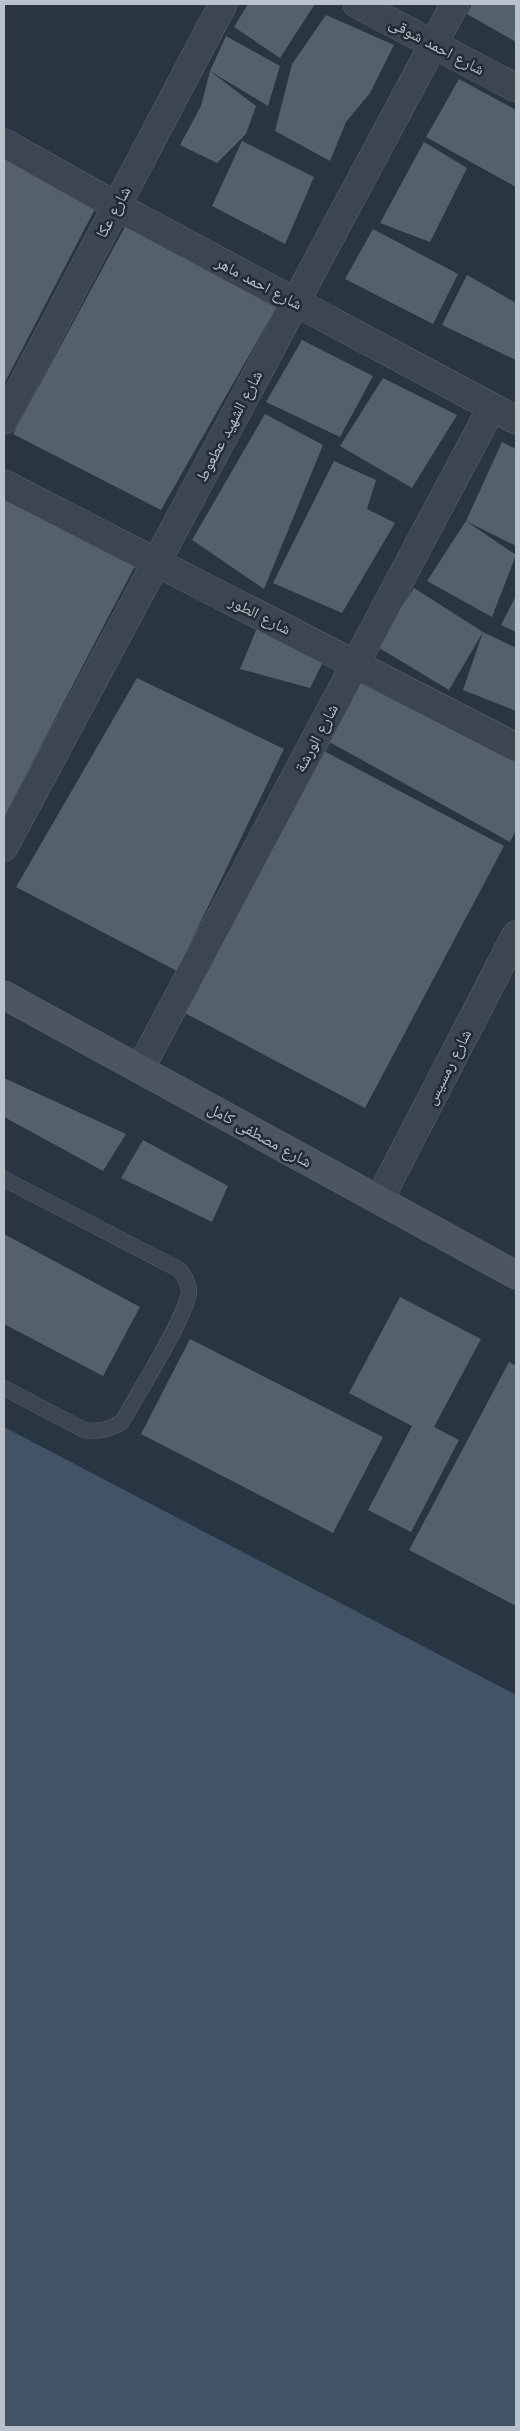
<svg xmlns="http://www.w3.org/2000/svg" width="520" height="2431" viewBox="0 0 520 2431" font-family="'Work Sans','Noto Naskh Arabic',sans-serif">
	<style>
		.water { fill: #415467 }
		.building { fill: #55606d }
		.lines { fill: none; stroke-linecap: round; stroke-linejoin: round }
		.lane-casing { stroke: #5b646d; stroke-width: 16 }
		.street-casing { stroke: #5b646d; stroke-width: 29 }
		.secondary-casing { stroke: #5b646d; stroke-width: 29 }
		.lane { stroke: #3d4650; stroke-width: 15 }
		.street { stroke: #3d4650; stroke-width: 28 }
		.secondary { stroke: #4c5662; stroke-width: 28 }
		.labels { text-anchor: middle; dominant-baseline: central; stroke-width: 5; stroke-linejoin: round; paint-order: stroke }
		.street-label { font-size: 16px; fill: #bac1ca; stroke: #222b35 }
	</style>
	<rect width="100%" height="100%" fill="#293540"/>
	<path class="water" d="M4 1427 516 1695V2427H4Z"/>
	<path class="building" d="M248 4H315L280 58 234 27Z
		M472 4H516V42L467 14Z
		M326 15 394 45 370 93 346 122 330 161 275 131 292 64Z
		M226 36 280 66 268 106 210 71 256 106 246 134 217 163 180 145 201 106 210 71Z
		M459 79 516 110V187L426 137Z
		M242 141 314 177 285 244 212 206Z
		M424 142 467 168 430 242 380 223Z
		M4 158 96 207 4 384Z
		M127 223 280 301 161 510 13 434Z
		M373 229 458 274 433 324 345 279Z
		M467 275 516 303V360L442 325Z
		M302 340 373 376 340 437 266 402Z
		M383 378 457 415 412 488 340 446Z
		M265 414 323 445 264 589 192 540Z
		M502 442 516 449V546L466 521Z
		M334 461 376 480 367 509 395 523 342 613 273 583Z
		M4 488 138 560 4 817Z
		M466 521 516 555 492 617 427 581Z
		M414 588 483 632 516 648V711L463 690 483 632 449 690 376 646Z
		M516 596V632L501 625Z
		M257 628 324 660 310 688 240 669Z
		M358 674 516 756V830L510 842 324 739Z
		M137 678 284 749 177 971 16 887Z
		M322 750 504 846 365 1108 183 1012Z
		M4 1078 126 1134 103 1171 4 1117Z
		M143 1140 228 1186 212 1222 121 1178Z
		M4 1234 140 1307 103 1376 4 1324Z
		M400 1297 481 1339 434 1427 459 1440 411 1532 368 1510 412 1426 349 1393Z
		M190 1339 383 1437 333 1533 141 1434Z
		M509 1362 516 1366V1606L409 1550Z"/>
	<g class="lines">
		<g class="lane-casing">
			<path id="lane" d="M4 1179 180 1270C184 1276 189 1283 189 1291 189 1313 135 1398 122 1422 108 1430 99 1432 84 1430L4 1388"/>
		</g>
		<g class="street-casing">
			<path id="street" d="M357 4 516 88
				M4 143 116 206 516 420
				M4 420 223 4
				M4 484 516 747
				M4 847 455 4
				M140 1069 492 407
				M379 1200 516 935"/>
		</g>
		<g class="secondary-casing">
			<path id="secondary" d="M4 995 516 1275"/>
		</g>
		<use href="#lane" class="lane"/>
		<use href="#street" class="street"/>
		<use href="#secondary" class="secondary"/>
	</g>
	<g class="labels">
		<g class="street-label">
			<text transform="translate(437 46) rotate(28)">شارع احمد شوقى</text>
			<text transform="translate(113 212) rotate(-62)">شارع عكا</text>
			<text transform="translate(259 283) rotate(28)">شارع احمد ماهر</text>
			<text transform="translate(229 426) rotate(-62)">شارع الشهيد عطعوط</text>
			<text transform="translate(260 615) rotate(27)">شارع الطور</text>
			<text transform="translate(316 738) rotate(-62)">شارع الورشة</text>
			<text transform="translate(448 1067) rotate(-63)">شارع رمسيس</text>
			<text transform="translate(260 1135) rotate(29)">شارع مصطفى كامل</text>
		</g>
	</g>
	<rect width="520" height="2431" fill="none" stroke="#bac1ca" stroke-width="10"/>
</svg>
